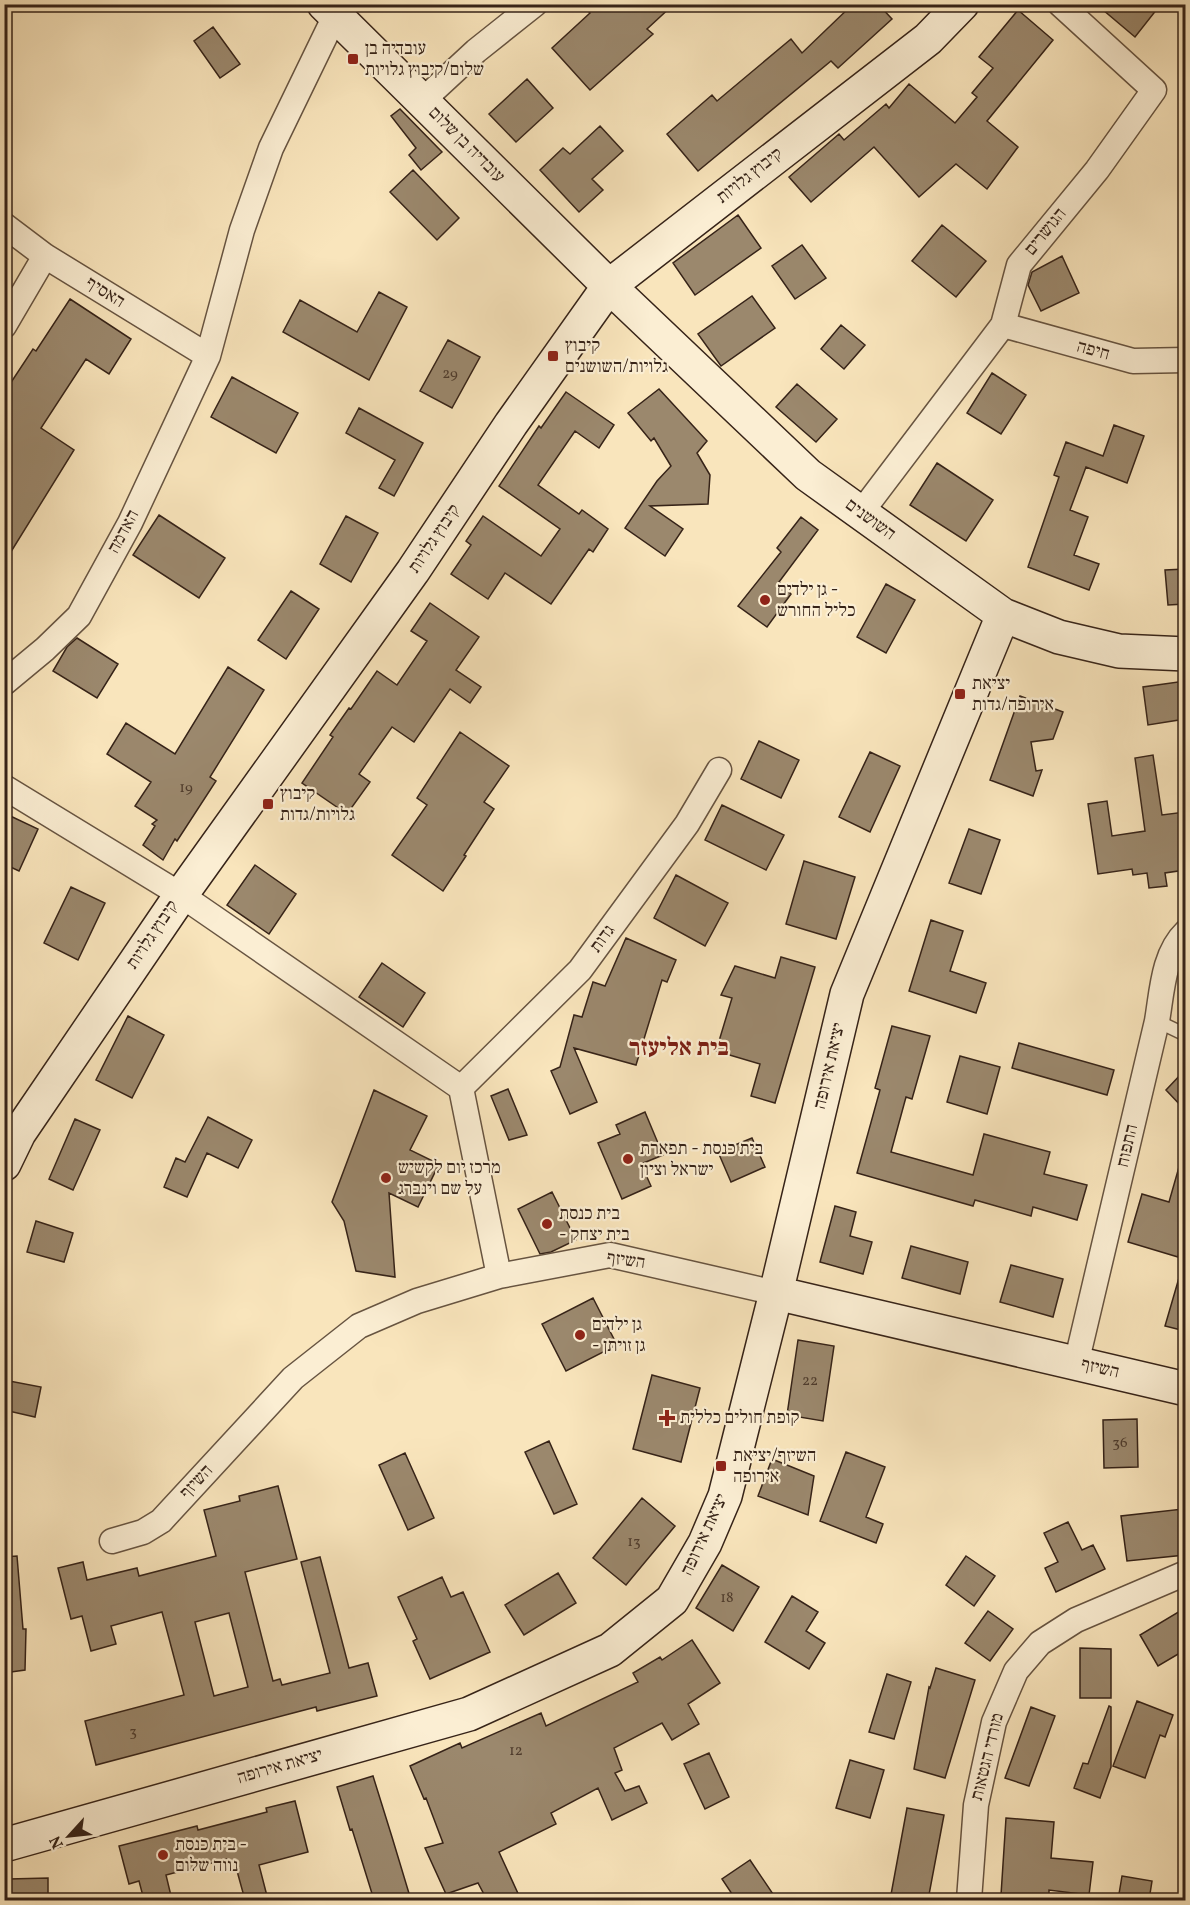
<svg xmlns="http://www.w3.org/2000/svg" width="1190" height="1905" viewBox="0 0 1190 1905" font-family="Vollkorn,'Frank Ruhl Libre',serif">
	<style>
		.building { fill: #9b886d; stroke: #362318; stroke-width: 1.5; fill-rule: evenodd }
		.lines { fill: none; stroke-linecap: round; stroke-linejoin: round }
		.lane-casing { stroke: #675441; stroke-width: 15 }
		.street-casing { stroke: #675441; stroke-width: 27 }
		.secondary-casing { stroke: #362318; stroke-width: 36 }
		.lane { stroke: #fbeed3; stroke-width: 12 }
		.street { stroke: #fbeed3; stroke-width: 24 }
		.secondary { stroke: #fbeed3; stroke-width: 33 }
		.poi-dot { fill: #8f2418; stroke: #fbeed3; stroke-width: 2 }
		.labels { text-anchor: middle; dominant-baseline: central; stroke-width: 4.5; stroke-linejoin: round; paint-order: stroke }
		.number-label { font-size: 15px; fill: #4f3c2d }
		.poi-label { font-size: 18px; fill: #362318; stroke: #fbeed3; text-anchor: start }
		.street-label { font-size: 18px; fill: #362318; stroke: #fbeed3 }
		.district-label { font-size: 24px; font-weight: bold; fill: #7a1f14; stroke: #fbeed3 }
	</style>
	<rect width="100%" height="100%" fill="#f9e5bc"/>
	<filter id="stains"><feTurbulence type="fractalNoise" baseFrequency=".00333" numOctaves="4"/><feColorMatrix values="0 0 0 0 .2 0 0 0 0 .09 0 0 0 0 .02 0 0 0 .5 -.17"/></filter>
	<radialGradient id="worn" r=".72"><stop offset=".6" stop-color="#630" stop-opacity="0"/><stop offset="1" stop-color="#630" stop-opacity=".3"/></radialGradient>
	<path class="building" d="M582 4H674L647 29 653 34 590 90 552 48 590 13Z
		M853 4H878L892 19 838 68 831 61 698 171 667 134 712 95 717 101 791 39 802 53Z
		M1096 4H1161L1135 37Z
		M1018 10 1053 40 987 121 1018 147 987 189 956 164 919 197 874 147 811 202 789 177 839 134 844 140 886 104 889 108 909 84 955 123 977 97 972 93 993 68 979 57Z
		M213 27 240 64 220 78 194 41Z
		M527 79 553 108 516 142 489 114Z
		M400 109 442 152 421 170 409 155 416 148 391 116Z
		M600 126 623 151 592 179 603 190 579 212 540 170 563 148 570 154Z
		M413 170 459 218 437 240 390 192Z
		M738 215 761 248 695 295 673 263Z
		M942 225 986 261 956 297 912 261Z
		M802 245 826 278 795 299 772 266Z
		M1062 256 1079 293 1041 311 1028 285 1032 272Z
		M379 292 407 307 369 380 283 332 300 300 357 332Z
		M752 296 775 328 721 366 698 334Z
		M70 299 131 339 109 374 86 359 41 428 74 450 4 563V393L33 349 36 351Z
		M841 325 865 345 844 369 821 349Z
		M448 340 480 357 452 408 420 391Z
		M992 373 1026 395 1001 434 967 413Z
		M232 377 298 413 276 453 211 417Z
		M797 384 837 419 816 442 776 407Z
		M659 389 707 441 697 453 710 475 708 504 650 506 683 529 665 556 625 528 657 481 671 466 654 438 651 441 628 413Z
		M566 392 614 425 599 448 575 431 538 485 579 514 582 510 608 529 593 552 589 549 551 604 505 573 488 599 451 574 471 545 466 541 483 516 541 556 560 529 499 486 539 426 541 428Z
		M359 408 423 443 394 496 379 488 395 460 346 433Z
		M1114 425 1144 436 1127 483 1086 467 1070 510 1088 517 1074 555 1099 564 1089 590 1028 567 1059 477 1054 475 1066 442 1103 456Z
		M937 463 993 500 966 541 910 505Z
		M159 515 225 558 199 598 133 555Z
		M346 516 378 533 351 582 320 564Z
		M801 517 818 530 779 582 791 594 767 627 738 606 781 552 777 548Z
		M1185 569V604L1168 605 1165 570Z
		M886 584 915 600 886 653 857 637Z
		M291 591 319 609 286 659 258 640Z
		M430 603 479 637 456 670 481 687 470 703 450 689 414 742 392 727 359 774 370 782 347 814 302 783 333 737 330 735 349 708 351 709 377 671 397 685 427 641 411 631Z
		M77 638 118 664 97 698 53 671 67 647Z
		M228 667 264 690 210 777 216 781 177 841 175 839 163 860 143 845 155 826 152 824 157 820 135 806 151 782 107 754 126 723 175 754Z
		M1185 681V719L1148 725 1143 687Z
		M1020 696 1063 712 1053 739 1031 742 1036 771 1042 770 1033 796 990 780Z
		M460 732 509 766 484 802 494 809 464 855 466 856 443 891 392 855 427 805 417 798Z
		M759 741 799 760 781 798 741 779Z
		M870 752 900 766 870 832 839 817Z
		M1153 755 1162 815 1185 812V870L1165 873 1167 886 1149 888 1147 873 1133 875 1132 869 1098 874 1088 804 1107 801 1112 836 1145 831 1135 758Z
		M722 805 784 835 766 870 705 840Z
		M4 813 38 829 19 871 4 864Z
		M969 829 1000 840 981 894 949 883Z
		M804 861 855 877 836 939 786 924Z
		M255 865 296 894 269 934 227 905Z
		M676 875 728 903 705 946 654 918Z
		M71 887 105 903 78 960 44 943Z
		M931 920 963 931 950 971 986 983 976 1013 909 991Z
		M626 938 676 960 667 982 662 980 636 1065 574 1048 597 1102 570 1114 551 1071 560 1067 574 1015 582 1017 593 982 605 986Z
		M781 957 815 967 775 1103 751 1096 760 1064 716 1051 732 998 721 995 735 966 775 978Z
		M382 963 425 993 403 1027 359 997Z
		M128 1016 164 1035 132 1098 96 1080Z
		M892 1026 930 1036 912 1099 906 1097 891 1152 973 1175 984 1134 1050 1152 1044 1174 1087 1185 1077 1220 1033 1207 1031 1216 975 1200 973 1206 857 1173 880 1090 875 1088Z
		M1019 1043 1114 1070 1107 1095 1012 1068Z
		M960 1056 1000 1067 987 1114 947 1102Z
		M1185 1070V1110L1166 1090Z
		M508 1089 527 1135 509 1140 491 1096Z
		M374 1090 427 1116 410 1150 439 1164 418 1207 389 1193 395 1277 356 1271 344 1221 332 1202Z
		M645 1112 663 1155 641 1164 651 1186 622 1199 598 1143 620 1134 616 1125Z
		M208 1117 252 1140 238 1168 207 1153 187 1197 164 1187 176 1158 185 1162Z
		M75 1119 100 1130 73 1190 49 1179Z
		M752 1138 765 1167 731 1182 718 1152Z
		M1181 1160H1185V1230L1178 1257 1128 1242 1142 1194 1169 1202Z
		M552 1192 576 1240 551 1252 540 1254 518 1209Z
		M835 1206 856 1212 850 1236 872 1242 863 1274 820 1262Z
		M36 1221 73 1233 64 1262 27 1252Z
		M911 1246 968 1262 960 1294 902 1278Z
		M1011 1265 1063 1279 1053 1317 1000 1302Z
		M1181 1271 1185 1272V1331L1165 1326Z
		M593 1298 617 1345 566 1371 542 1324Z
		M798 1340 834 1346 823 1421 787 1415Z
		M652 1375 700 1388 681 1462 633 1449Z
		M4 1380 41 1387 35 1417 4 1410Z
		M1137 1419 1138 1467 1104 1468 1103 1420Z
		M549 1441 577 1504 554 1514 525 1452Z
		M846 1452 885 1467 866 1517 883 1524 876 1543 820 1521Z
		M405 1453 434 1518 408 1530 379 1465Z
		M772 1459 814 1476 808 1515 758 1496Z
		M278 1486 297 1559 245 1572 273 1681 280 1679 282 1685 330 1673 301 1562 320 1557 349 1668 368 1663 377 1696 317 1711 316 1707 96 1765 85 1721 184 1695 162 1612 111 1626 116 1644 91 1651 82 1616 71 1619 58 1568 83 1562 87 1580 137 1568 139 1576 216 1556 204 1510 240 1501 239 1496ZM229 1613 248 1687 214 1696 195 1622Z
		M642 1498 675 1526 626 1585 593 1558Z
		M1183 1509 1185 1555 1127 1561 1121 1516Z
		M1068 1522 1082 1550 1093 1545 1105 1569 1056 1592 1045 1568 1058 1562 1044 1533Z
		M17 1556 23 1629H26L25 1670 4 1673V1557Z
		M966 1556 995 1576 974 1606 946 1585Z
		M722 1565 759 1587 733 1631 696 1608Z
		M558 1573 576 1603 524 1635 505 1605Z
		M442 1577 451 1597 463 1592 490 1652 430 1679 413 1641 417 1639 398 1597Z
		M792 1596 818 1612 806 1631 825 1643 809 1669 765 1642Z
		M1185 1608V1650L1158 1666 1140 1635Z
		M988 1611 1013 1629 990 1661 965 1643Z
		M692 1640 720 1683 688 1704 699 1724 672 1740 662 1723 614 1748 622 1770 615 1773 625 1791 639 1786 647 1803 612 1820 598 1788 551 1813 556 1824 499 1852 521 1900H487L478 1883 446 1894 425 1848 443 1843 426 1798 424 1799 410 1766 460 1743 462 1748 541 1713 546 1726 638 1682 633 1673 660 1657 662 1660Z
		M1080 1648 1111 1649V1698H1080Z
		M936 1668 975 1680 945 1778 914 1769 929 1687 930 1688Z
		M887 1674 911 1682 894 1739 869 1732Z
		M1137 1701 1173 1715 1165 1737 1160 1735 1145 1778 1113 1766Z
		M1109 1706 1111 1707V1767L1100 1798 1074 1788 1083 1763 1088 1764Z
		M1031 1707 1055 1716 1029 1786 1005 1778Z
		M709 1753 729 1797 705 1809 684 1764Z
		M850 1760 884 1770 870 1818 836 1808Z
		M373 1776 392 1837 411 1900H374L352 1829 350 1830 337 1787Z
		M295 1801 308 1852 259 1865 267 1896 245 1900 234 1860 228 1862 227 1859 166 1875 172 1900H144L139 1881 129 1884 119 1846 197 1826 198 1830 267 1812 266 1808Z
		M907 1808 944 1815 928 1900H890Z
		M1006 1818 1054 1822 1051 1858 1093 1862 1089 1895 1049 1890V1898L1001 1895Z
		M750 1860 777 1900H736L722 1879Z
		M1122 1876 1152 1881 1149 1900H1118Z
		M48 1878V1900H9V1879Z"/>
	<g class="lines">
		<g class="lane-casing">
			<path id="lane" d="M1157 1021 1186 1035"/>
		</g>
		<g class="street-casing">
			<path id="street" d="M422 101 476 51 535 4
				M4 225 45 256 208 356
				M1003 325 1133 361 1186 360
				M4 326 45 256
				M860 514 1003 325 1019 265 1097 170 1154 90 1060 4
				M4 683 45 649 79 616 130 523 208 356 242 230 271 148 335 16
				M4 787 181 895 461 1088 499 1276
				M461 1088 580 970 687 824 719 770
				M1076 1364 1157 1021C1162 992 1163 954 1186 932
				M112 1541 143 1532 161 1521 293 1378 359 1326 417 1301 499 1276 610 1255 776 1293
				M969 1900 976 1805 994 1722 1016 1671 1040 1643 1076 1620 1186 1573"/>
		</g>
		<g class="secondary-casing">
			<path id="secondary" d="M324 4 609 286 808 475 1003 615 1059 637 1119 651 1186 654
				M4 1164 19 1133 181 895 413 571 511 424 609 286 928 39 962 4
				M776 1293 1186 1389
				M4 1845 469 1714 610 1650 672 1600 705 1543 725 1496 776 1293 847 994 1003 615"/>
		</g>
		<use href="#lane" class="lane"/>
		<use href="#street" class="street"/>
		<use href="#secondary" class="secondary"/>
	</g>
	<g class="poi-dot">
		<rect x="347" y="53" width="12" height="12" rx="3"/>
		<rect x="547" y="350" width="12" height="12" rx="3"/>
		<circle cx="765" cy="600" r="6"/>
		<rect x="954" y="688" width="12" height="12" rx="3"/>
		<rect x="262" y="798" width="12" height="12" rx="3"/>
		<circle cx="628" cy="1159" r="6"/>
		<circle cx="386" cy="1178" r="6"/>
		<circle cx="547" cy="1224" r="6"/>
		<circle cx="580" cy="1335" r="6"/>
		<path d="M664 1409h6v6h6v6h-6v6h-6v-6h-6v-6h6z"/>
		<rect x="715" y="1460" width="12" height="12" rx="3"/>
		<circle cx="163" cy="1855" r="6"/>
	</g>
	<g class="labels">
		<g class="number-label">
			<text x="450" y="374">29</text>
			<text x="186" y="788">19</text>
			<text x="810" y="1381">22</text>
			<text x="1120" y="1443">36</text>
			<text x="634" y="1542">13</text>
			<text x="727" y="1598">18</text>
			<text x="133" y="1732">3</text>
			<text x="516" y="1751">12</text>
		</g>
		<g class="poi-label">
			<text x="365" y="49">עובדיה בן<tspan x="365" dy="21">שלום/קיבוץ גלויות</tspan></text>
			<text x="565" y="346">קיבוץ<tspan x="565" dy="21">גלויות/השושנים</tspan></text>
			<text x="777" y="590">גן ילדים -<tspan x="777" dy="21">כליל החורש</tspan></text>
			<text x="972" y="684">יציאת<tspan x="972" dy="21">אירופה/גדות</tspan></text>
			<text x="280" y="794">קיבוץ<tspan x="280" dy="21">גלויות/גדות</tspan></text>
			<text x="640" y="1149">בית כנסת - תפארת<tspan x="640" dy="21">ישראל וציון</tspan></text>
			<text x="398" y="1168">מרכז יום לקשיש<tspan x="398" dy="21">על שם וינברג</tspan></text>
			<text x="559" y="1214">בית כנסת<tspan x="559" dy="21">- בית יצחק</tspan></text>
			<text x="592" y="1325">גן ילדים<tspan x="592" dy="21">- גן זויתן</tspan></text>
			<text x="680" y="1418">קופת חולים כללית</text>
			<text x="733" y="1456">השיזף/יציאת<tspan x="733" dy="21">אירופה</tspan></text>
			<text x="175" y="1845">בית כנסת -<tspan x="175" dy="21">נווה שלום</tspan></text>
		</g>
		<g class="street-label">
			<text transform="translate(466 145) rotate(45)">עובדיה בן שלום</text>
			<text transform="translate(750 176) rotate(-38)">קיבוץ גלויות</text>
			<text transform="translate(1046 232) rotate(-51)">הגושרים</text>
			<text transform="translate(105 293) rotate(32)">האסיף</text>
			<text transform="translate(1093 351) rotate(15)">חיפה</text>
			<text transform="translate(870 520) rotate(36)">השושנים</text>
			<text transform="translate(124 532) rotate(-62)">האדמה</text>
			<text transform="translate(435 539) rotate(-56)">קיבוץ גלויות</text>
			<text transform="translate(153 935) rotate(-56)">קיבוץ גלויות</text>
			<text transform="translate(603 939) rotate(-54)">גדות</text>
			<text transform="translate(830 1066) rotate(-77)">יציאת אירופה</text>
			<text transform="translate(1128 1146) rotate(-77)">התפוח</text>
			<text transform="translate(626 1261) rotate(8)">השיזף</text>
			<text transform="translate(1100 1369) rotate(13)">השיזף</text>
			<text transform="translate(197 1482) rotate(-47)">השיזף</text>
			<text transform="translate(705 1535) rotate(-65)">יציאת אירופה</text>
			<text transform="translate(988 1757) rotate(-76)">מורדי הגטאות</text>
			<text transform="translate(280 1767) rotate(-16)">יציאת אירופה</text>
		</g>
		<g class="district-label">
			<text x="679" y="1049">בית אליעזר</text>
		</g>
	</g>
	<rect width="1190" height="1905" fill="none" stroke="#f9e5bc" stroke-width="24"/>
	<rect x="6" y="6" width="1178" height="1893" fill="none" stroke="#362318" stroke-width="3"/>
	<rect x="12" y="12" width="1166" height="1881" fill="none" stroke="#362318" stroke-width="1.5"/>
	<g transform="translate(69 1836) rotate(243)" stroke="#fbeed3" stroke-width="4.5" paint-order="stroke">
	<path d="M0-4.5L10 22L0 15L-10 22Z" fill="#362318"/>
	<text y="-9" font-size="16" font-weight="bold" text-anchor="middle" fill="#362318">N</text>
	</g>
	<rect width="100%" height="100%" filter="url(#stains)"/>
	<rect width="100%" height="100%" fill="url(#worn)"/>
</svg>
